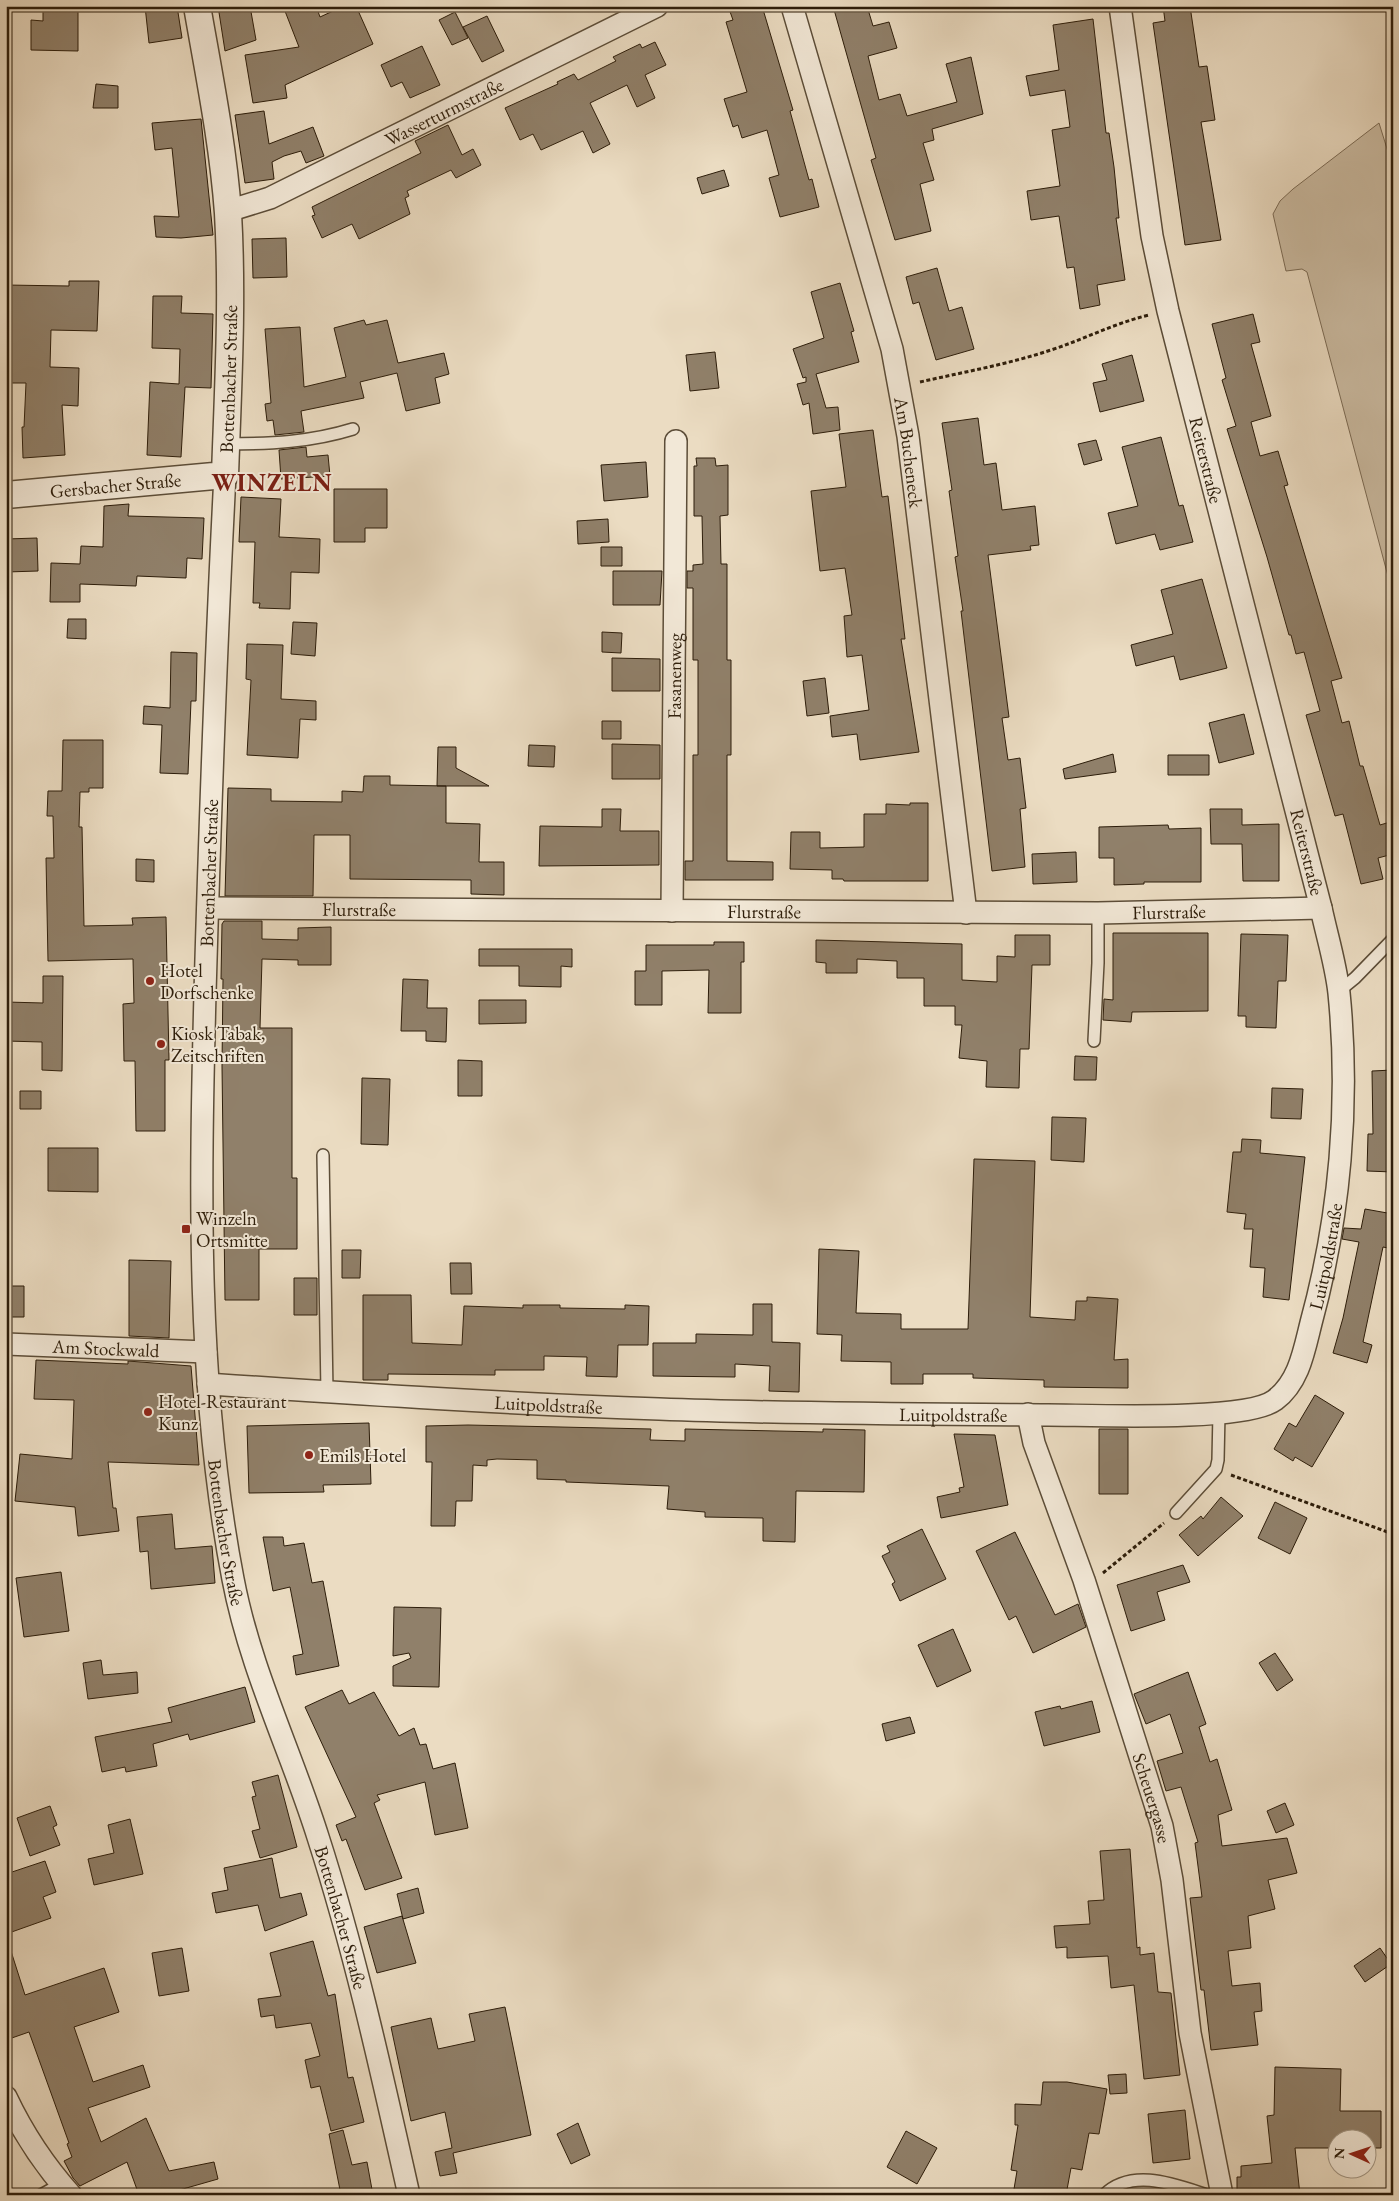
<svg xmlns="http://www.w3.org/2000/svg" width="1399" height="2201" viewBox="0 0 1399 2201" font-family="'EB Garamond',serif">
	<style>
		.green { fill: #cbbca3; stroke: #7c6c56 }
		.building { fill: #90806a; stroke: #2d1d0a }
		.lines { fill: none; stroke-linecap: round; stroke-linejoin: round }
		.service-casing { stroke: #5c4d38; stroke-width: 14 }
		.minor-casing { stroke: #5c4d38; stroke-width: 24 }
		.tertiary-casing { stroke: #5c4d38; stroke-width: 29 }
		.path { stroke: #2d1d0a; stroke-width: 3; stroke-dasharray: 4 2.5; stroke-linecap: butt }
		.service { stroke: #f2e8d7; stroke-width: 11 }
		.minor { stroke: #f2e8d7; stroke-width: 21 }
		.tertiary { stroke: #f2e8d7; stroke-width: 26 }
		.poi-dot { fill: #8f2418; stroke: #f2e8d7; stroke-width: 2 }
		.labels { text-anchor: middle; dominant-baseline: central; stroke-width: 4; stroke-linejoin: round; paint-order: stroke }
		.street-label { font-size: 19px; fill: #2d1d0a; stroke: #f2e8d7 }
		.poi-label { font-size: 19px; fill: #2d1d0a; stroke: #f2e8d7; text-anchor: start }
		.district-label { font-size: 24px; font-weight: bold; letter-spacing: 1px; fill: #7a1f14; stroke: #f2e8d7 }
	</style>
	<rect width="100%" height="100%" fill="#ebdcc2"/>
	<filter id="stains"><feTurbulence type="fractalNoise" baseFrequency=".004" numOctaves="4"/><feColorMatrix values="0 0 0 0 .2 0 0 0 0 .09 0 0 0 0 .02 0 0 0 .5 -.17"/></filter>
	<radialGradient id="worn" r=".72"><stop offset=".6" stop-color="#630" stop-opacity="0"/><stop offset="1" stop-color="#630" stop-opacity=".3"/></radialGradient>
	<path class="green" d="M1379 123 1393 168V595L1307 272 1302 269 1286 271 1273 214 1280 201 1293 189Z"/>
	<path class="building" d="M43 6H78V51L31 50V20L43 21Z
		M145 6H177L182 38 149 43Z
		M218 6H250L256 40 225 51Z
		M283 6H316L320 17 344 6H356L373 44 285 85 287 98 253 103 245 55 299 47Z
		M728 6H762L793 110 790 111 809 180 812 179 819 207 780 217 769 178 779 175 767 130 742 138 738 125 733 127 724 99 747 92 726 22 733 20Z
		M833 6H867L873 26 889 22 897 48 868 56 879 100 900 94 907 116 957 102 946 64 971 57 983 114 932 129 934 140 923 143 934 180 920 184 931 231 895 240 871 160 876 158Z
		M1163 6H1190L1199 67 1207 66 1215 120 1201 122 1221 240 1185 245 1153 23 1165 21Z
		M455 12 468 38 452 45 439 20Z
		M487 16 504 51 482 62 463 27Z
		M1093 19 1106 133H1109L1114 167 1119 218H1116L1125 280 1097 285 1100 305 1080 309 1074 267 1067 268 1059 216 1031 220 1027 191 1060 186 1052 130 1070 127 1065 90 1030 96 1026 76 1059 70 1053 25Z
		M655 42 666 65 645 75 655 98 637 107 627 85 590 103 610 144 593 153 583 131 541 150 533 134 520 140 505 108 558 84 557 82 574 74 578 80 616 61 613 57 640 44 642 48Z
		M422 46 440 85 410 98 402 82 391 87 381 65Z
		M96 84 118 86V108H93Z
		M264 111 269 144 313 127 324 156 306 163 301 151 284 156 272 162 274 179 245 183 235 115Z
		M201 119 213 235 181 238 156 237 154 216 179 217 172 148 155 150 152 123Z
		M448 125 462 155 473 149 481 165 456 178 451 170 407 191 409 196 405 198 410 214 359 239 352 224 322 238 312 216 315 215 312 207 421 153 415 141Z
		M724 170 729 186 702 194 697 178Z
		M286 238 287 277 253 278 252 239Z
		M937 268 949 311 962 307 974 349 936 360 919 302 913 304 906 277Z
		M69 281H99L97 331 51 330 50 367 79 368 78 406 62 405 65 455 23 458 22 427H24L26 383H6V285L69 286Z
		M840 283 854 331 851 332 859 362 816 374 826 408 838 407 840 430 813 434 809 403 803 405 797 384 806 382V377L803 378 793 349 824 338 811 292Z
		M153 296H182L181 313 213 314 211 388 185 387 181 457 147 455 150 382 179 384 180 349 152 348Z
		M1253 314 1260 342 1251 344 1271 416 1251 422 1260 456 1278 451 1288 485 1284 486 1342 678 1331 681 1342 723 1349 721 1360 766H1363L1380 825 1390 822 1393 833V854L1378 858 1383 879 1361 884 1343 814 1335 816 1306 715 1320 711 1304 652 1296 654 1291 635H1289L1267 557 1227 429 1236 426 1222 380 1226 378 1212 324Z
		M364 320 366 325 387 320 398 363 444 353 449 374 435 378 440 403 406 411 397 373 360 382 364 398 301 411 304 432 275 435 273 420 267 421 265 404 271 403 265 329 300 327 304 387 346 377 334 328Z
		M715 352 719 388 690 391 686 355Z
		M1132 355 1144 401 1100 412 1093 383 1107 380 1102 364Z
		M978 418 984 465 996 463 1002 510 1035 506 1039 545 1030 546 1031 550 988 555 1009 717 1002 718 1008 760 1020 758 1026 808 1020 809 1025 867 992 871 961 611H963L955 557 958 556 949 491 952 490 942 423Z
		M873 430 882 497 888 496 905 639H901L919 752 860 760 857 734 832 737 830 716 869 710 862 655 847 657 844 616 852 615 845 568 820 571 811 491 846 487 839 434Z
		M1161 437 1179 506 1183 505 1193 542 1160 550 1155 534 1116 544 1108 513 1138 506 1122 447Z
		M1096 440 1102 460 1084 465 1078 444Z
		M306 447 307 457 328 455 330 476 281 479 279 450Z
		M696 458H715L716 466 728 465V515L720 516 721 564H727V660H731V755H727V861L773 862V880H685V861H693V755H698V660H693V588H687V571H693V565L703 564 702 516H694V466H697Z
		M646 462 648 497 604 501 601 465Z
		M334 489H387V528H365V542H334Z
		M241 497 281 499 279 537 320 539 319 573 291 572 290 609 259 608 260 603H253L255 542H239Z
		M129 504 128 516 204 518 202 559 187 558 186 578 137 576 136 586 80 584V602H50L51 563 80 564 81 546 103 547 104 506Z
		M608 519 609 542 578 544 577 521Z
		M37 538 38 571 6 572V539Z
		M601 547H622V566H601Z
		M613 571H662L660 605H613Z
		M1202 579 1227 668 1180 680 1174 656 1136 666 1131 645 1173 634 1161 590Z
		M68 619H86V639L67 638Z
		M293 622 317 623 315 656 291 654Z
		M602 632 622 633 621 653 602 652Z
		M247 644 283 645 281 699 316 701V720L300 719 298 758 247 755 251 680 246 679Z
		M171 652 197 653 196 701H191L188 774 160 773 162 725 143 724 144 706 170 708Z
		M612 658 660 659V691H612Z
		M825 678 829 713 807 716 803 681Z
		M1244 714 1254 754 1219 763 1209 723Z
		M602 721H621V739H602Z
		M63 740H103V788H89V792H80L79 827H82L84 926 133 925 132 918 166 917 169 1060H165V1131H136L135 1061H124L123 1004 134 1003 133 959 48 961 46 858H54L53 816H47L48 791H62Z
		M612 744 660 745V779H612Z
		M529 745 555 746 554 767 528 766Z
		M438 747H456V768L489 786H437Z
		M1113 754 1116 772 1065 779 1063 769Z
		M1168 755H1209V775H1168Z
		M364 776H390V785L446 786V823L480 824 479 862H504V895L471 894V880L350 879V835H314L313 896H225L228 788 271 789V801L342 802V791L363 792Z
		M910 803H928V881H844L843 879H832V870L790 869 791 832H820V848L864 847V814H886V804L910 805Z
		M602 809H621L620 831H659V865L539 866 540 826 602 827Z
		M1210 809H1242V825L1279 824V881H1243L1242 844H1211Z
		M1168 825 1169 829 1201 828V882H1144V884L1114 885V858H1099V827Z
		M1076 852 1077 882 1033 884 1032 854Z
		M136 859 154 860V882L136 881Z
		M224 921H262V939L298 940V928L331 927V965H298V960L262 959 260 1028H292V1178H297V1249H259V1300H225L222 1066 223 979H221L222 924Z
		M1113 933H1208V1011L1132 1012 1131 1022 1103 1020 1104 999 1113 1000Z
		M1241 934 1288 935 1286 981H1278L1276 1028 1246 1027V1016H1238Z
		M1015 935H1050V965H1032L1029 1049H1020L1019 1088 986 1087 987 1061 959 1058 962 1025H955V1006H924V978H897V961L857 959V973H826V963L816 962V940L962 944V980L997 982V956L1015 957Z
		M714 942H744V962H741V1013H708L709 970 662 971V1005H635V971H646V945H714Z
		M479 949H572V967L561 966V987L519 986V966H479Z
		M43 976H63L62 1071 42 1070V1042L6 1041V1002L43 1003Z
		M403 979 428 980 427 1008H447L446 1042 426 1041V1031H401Z
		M479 1000H526V1023L479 1024Z
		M1075 1056 1097 1057 1096 1080H1074Z
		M458 1060 482 1061V1096H458Z
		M1393 1070V1172L1367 1171 1368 1134H1373L1372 1071Z
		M362 1078 390 1079 388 1145 361 1144Z
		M1272 1088 1303 1089 1301 1119 1271 1118Z
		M20 1091H41V1109H20Z
		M1052 1117 1086 1118 1084 1162 1051 1160Z
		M1242 1139 1261 1140 1260 1153 1305 1157 1289 1300 1263 1297 1265 1268 1250 1267 1253 1229H1244L1246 1214 1227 1212 1233 1152H1241Z
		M48 1148H98V1192L48 1191Z
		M974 1159 1035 1161 1030 1317 1075 1320 1076 1301H1087V1297L1118 1299 1114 1360 1128 1359V1388L1044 1387V1380L973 1378V1374H923V1384H891V1362L841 1361 842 1335 817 1334 819 1249 859 1251 856 1313 901 1314V1329H968Z
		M1365 1209 1393 1214 1390 1230 1393 1231V1249L1383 1247 1363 1342 1372 1345 1367 1363 1333 1353 1343 1318 1359 1242 1342 1239 1344 1228 1361 1229Z
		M342 1250H361L360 1278H342Z
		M129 1260 171 1261 169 1338 129 1336Z
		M450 1263H471L472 1294H451Z
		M294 1278H317V1315H294Z
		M6 1286H24V1317H6Z
		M363 1295H411L412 1343 462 1345 464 1306 523 1308V1305H560V1308L625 1309V1305L649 1306 648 1345H618L617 1377 586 1376 587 1357 544 1356V1370H495V1375L388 1374V1380H363Z
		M753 1304H772V1342L800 1343 799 1392 769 1391 770 1366 735 1364V1377L653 1376V1343H696V1334L753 1335Z
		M36 1360 128 1364V1361L191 1366 199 1465 108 1462 113 1508H116L119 1531 78 1536 75 1507 15 1501 20 1454 72 1459 74 1400 34 1399Z
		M1315 1395 1344 1413 1312 1467 1295 1457 1293 1461 1274 1449 1289 1423 1296 1427Z
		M369 1423 371 1484 323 1485 324 1492 249 1493 247 1426Z
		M468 1425 651 1429 650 1440 685 1441V1429L823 1432V1429L865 1430 864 1492 796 1491 795 1542 763 1541V1518L705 1517V1512L667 1509 669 1486 566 1482V1480L537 1479V1460L497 1459 487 1460V1466L473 1465 472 1501H456L455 1526H431L432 1462H426V1426Z
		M1099 1429H1128V1494H1099Z
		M954 1434 995 1435 1008 1505 941 1518 937 1497 960 1492 959 1488 964 1487Z
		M1221 1497 1243 1516 1198 1556 1179 1535 1201 1516 1203 1519Z
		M1275 1502 1307 1518 1290 1554 1258 1538Z
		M172 1514 175 1549 212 1546 215 1583 151 1589 148 1551 140 1552 137 1517Z
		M922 1529 946 1579 900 1601 892 1584 895 1582 882 1556 890 1552 887 1546Z
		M1015 1532 1055 1615 1078 1604 1086 1627 1033 1653 1016 1616 1009 1620 976 1551Z
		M263 1537H283L284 1546 304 1543 312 1583 323 1581 339 1666 296 1675 293 1656 303 1654 290 1587 273 1591Z
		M1183 1565 1190 1582 1157 1592 1165 1620 1131 1631 1117 1585Z
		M61 1572 69 1631 24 1637 16 1578Z
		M394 1607 441 1608 439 1687 393 1686V1666L411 1658 409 1653 393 1656Z
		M953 1629 971 1671 937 1687 918 1645Z
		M1275 1653 1293 1680 1277 1691 1259 1663Z
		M101 1660 103 1675 137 1672 138 1693 88 1699 83 1663Z
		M1188 1672 1206 1724 1199 1727 1210 1762 1217 1759 1232 1810 1218 1815 1222 1846 1287 1838 1297 1873 1268 1880 1275 1909 1248 1916 1251 1948 1228 1951 1232 1986 1260 1983 1262 2011 1254 2012 1258 2045 1211 2050 1204 1990H1201L1190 1898 1202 1897 1195 1843 1198 1842 1181 1787 1166 1791 1157 1761 1183 1753 1170 1714 1146 1724 1134 1694Z
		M245 1687 255 1722 190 1740 188 1734 153 1744 157 1766 126 1772 125 1767 102 1772 95 1737 172 1722 168 1708Z
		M342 1690 349 1704 374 1692 399 1736 414 1728 420 1745 426 1744 433 1769 455 1763 468 1828 435 1835 425 1782 377 1795 380 1800 374 1803 402 1878 365 1890 346 1839 342 1841 336 1825 356 1817 305 1707Z
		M1092 1701 1100 1732 1044 1746 1035 1712 1060 1706 1061 1709Z
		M910 1717 915 1733 886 1741 882 1724Z
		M278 1775 297 1847 260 1858 252 1831 260 1829 252 1797 256 1796 252 1782Z
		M1285 1803 1294 1825 1276 1833 1267 1811Z
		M50 1806 57 1825 53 1827 60 1845 30 1856 17 1818Z
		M130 1819 143 1874 94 1885 88 1859 114 1853 108 1825Z
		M1130 1849 1137 1948 1140 1947V1955L1154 1953 1158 1992 1171 1993 1180 2075 1144 2079 1134 1985 1111 1988 1108 1956 1067 1958V1947L1056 1948 1054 1926 1090 1924 1088 1901 1104 1900 1100 1851Z
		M272 1858 280 1898 301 1893 307 1915 265 1931 258 1905 216 1913 212 1893 228 1890 224 1868Z
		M45 1861 56 1892 43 1897 51 1918 6 1934V1874Z
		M418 1888 424 1913 403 1919 397 1894Z
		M402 1916 416 1963 377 1973 364 1927Z
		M313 1941 328 1996 335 1994 348 2078 353 2077 364 2122 331 2131 320 2086 311 2088 305 2060 320 2056 311 2023 276 2028 274 2015 261 2017 258 1999 281 1996 270 1953Z
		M10 1948 25 1995 104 1968 119 2012 74 2027 93 2082 143 2065 150 2087 88 2108 101 2142 146 2118 169 2171 214 2162 218 2179 162 2195H139L127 2162 80 2186 73 2178 64 2161 72 2157 67 2144 69 2143 29 2032 6 2040V1949Z
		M182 1948 189 1991 159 1996 152 1953Z
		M1380 1948 1391 1964 1365 1982 1354 1966Z
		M505 2007 531 2135 453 2153 457 2173 440 2176 435 2152 452 2148 445 2112 411 2121 391 2027 431 2018 438 2049 475 2041 469 2014Z
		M1275 2067 1341 2069 1340 2111H1381V2148H1366V2138H1336V2148H1295L1300 2195H1237V2177H1241V2166L1272 2163 1267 2116 1274 2115Z
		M1126 2074 1127 2093 1110 2094 1108 2075Z
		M1043 2082H1067L1107 2089 1099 2134 1089 2133 1082 2170 1071 2168 1066 2195H1013L1017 2171 1011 2170 1018 2125H1015V2104L1041 2105Z
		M1185 2110 1190 2159 1153 2163 1148 2114Z
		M578 2123 590 2155 571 2164 557 2134Z
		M343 2130 352 2165 367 2162 373 2195H341L329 2134Z
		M906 2131 937 2148 917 2184 887 2167Z"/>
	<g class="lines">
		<g class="service-casing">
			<path id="service" d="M226 444C270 444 311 442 353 429
				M1339 991 1355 978 1393 939
				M1094 1041 1098 963V913
				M323 1155 327 1392
				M1176 1513 1216 1469 1218 1460 1219 1413
				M41 2195 61 2184
				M1104 2195C1132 2167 1176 2185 1207 2195"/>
		</g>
		<g class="minor-casing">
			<g id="minor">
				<path id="s1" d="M792 6 892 349 908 436 966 913"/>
				<path id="s2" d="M228 211 270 198 657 6"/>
				<path id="s3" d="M225 475C216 648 210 820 205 993 200 1188 196 1387 233 1579 250 1669 291 1751 318 1837 356 1955 382 2075 409 2195"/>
				<path id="s4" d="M208 908 1098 913 1321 908"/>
				<path id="s5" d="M672 911 676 441"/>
				<path id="s6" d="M6 1344 206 1352"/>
				<path id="s7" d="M208 1384C359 1394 509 1404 659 1409 789 1414 918 1414 1048 1415 1090 1415 1246 1422 1275 1400 1299 1382 1304 1351 1311 1323 1340 1217 1350 1103 1339 993 1336 965 1327 936 1321 908L1168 311 1152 236 1120 6"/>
				<path id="s8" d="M1028 1414 1034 1443 1084 1580 1162 1826 1172 1880 1190 2033 1222 2195"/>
				<path d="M6 2097C23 2133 44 2165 71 2195"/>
			</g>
		</g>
		<g class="tertiary-casing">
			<g id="tertiary">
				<path id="s9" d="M6 495 225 475C228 388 233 301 228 213 223 144 209 75 197 6"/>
			</g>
		</g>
		<path class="path" d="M920 382C964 372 1009 364 1051 350 1085 339 1112 324 1149 315
			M1231 1475 1393 1534
			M1103 1573 1164 1523"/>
		<use href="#service" class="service"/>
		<use href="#minor" class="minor"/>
		<use href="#tertiary" class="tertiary"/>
	</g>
	<g class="poi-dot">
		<circle cx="150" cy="981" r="5"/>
		<circle cx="161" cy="1044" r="5"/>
		<rect x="181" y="1224" width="10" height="10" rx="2.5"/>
		<circle cx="148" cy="1412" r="5"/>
		<circle cx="309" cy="1455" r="5"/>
	</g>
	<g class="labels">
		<g class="street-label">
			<text stroke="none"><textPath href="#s2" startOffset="238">Wasserturmstraße</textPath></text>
			<text stroke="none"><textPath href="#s9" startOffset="316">Bottenbacher Straße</textPath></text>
			<text stroke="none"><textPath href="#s1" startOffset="462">Am Bucheneck</textPath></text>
			<text transform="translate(1206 460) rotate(76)">Reiterstraße</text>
			<text stroke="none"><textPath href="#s9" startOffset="110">Gersbacher Straße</textPath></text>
			<text stroke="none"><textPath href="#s5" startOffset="235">Fasanenweg</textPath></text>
			<text transform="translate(1307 852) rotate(76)">Reiterstraße</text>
			<text transform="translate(209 873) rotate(-88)">Bottenbacher Straße</text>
			<text stroke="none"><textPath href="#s4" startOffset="151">Flurstraße</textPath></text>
			<text stroke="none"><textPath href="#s4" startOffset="556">Flurstraße</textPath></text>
			<text stroke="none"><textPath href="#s4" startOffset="961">Flurstraße</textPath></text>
			<text stroke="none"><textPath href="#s7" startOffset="1225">Luitpoldstraße</textPath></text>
			<text stroke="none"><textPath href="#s6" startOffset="100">Am Stockwald</textPath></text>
			<text stroke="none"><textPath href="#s7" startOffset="341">Luitpoldstraße</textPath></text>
			<text stroke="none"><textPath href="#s7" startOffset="746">Luitpoldstraße</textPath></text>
			<text stroke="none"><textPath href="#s3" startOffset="1059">Bottenbacher Straße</textPath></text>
			<text stroke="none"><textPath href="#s8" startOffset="404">Scheuergasse</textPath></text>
			<text stroke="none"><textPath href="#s3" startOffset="1462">Bottenbacher Straße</textPath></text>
		</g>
		<g class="poi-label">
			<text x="160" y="970">Hotel<tspan x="160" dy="22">Dorfschenke</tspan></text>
			<text x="171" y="1033">Kiosk Tabak,<tspan x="171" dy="22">Zeitschriften</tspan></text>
			<text x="196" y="1218">Winzeln<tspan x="196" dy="22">Ortsmitte</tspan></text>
			<text x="158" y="1401">Hotel-Restaurant<tspan x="158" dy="22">Kunz</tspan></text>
			<text x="319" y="1455">Emils Hotel</text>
		</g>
		<g class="district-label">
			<text x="272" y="482">WINZELN</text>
		</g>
	</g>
	<rect width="1399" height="2201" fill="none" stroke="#ebdcc2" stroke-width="25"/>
	<rect x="8" y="8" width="1384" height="2186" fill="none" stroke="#2d1d0a" stroke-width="2.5"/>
	<rect x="12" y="12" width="1374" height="2176" fill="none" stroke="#2d1d0a"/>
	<g transform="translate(1352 2154) rotate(273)"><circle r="24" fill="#f2e8d7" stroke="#a39785"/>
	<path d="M0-4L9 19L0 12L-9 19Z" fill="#8f2418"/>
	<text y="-8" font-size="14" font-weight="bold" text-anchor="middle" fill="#2d1d0a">N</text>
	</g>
	<rect width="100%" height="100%" filter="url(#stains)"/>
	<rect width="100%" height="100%" fill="url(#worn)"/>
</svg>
